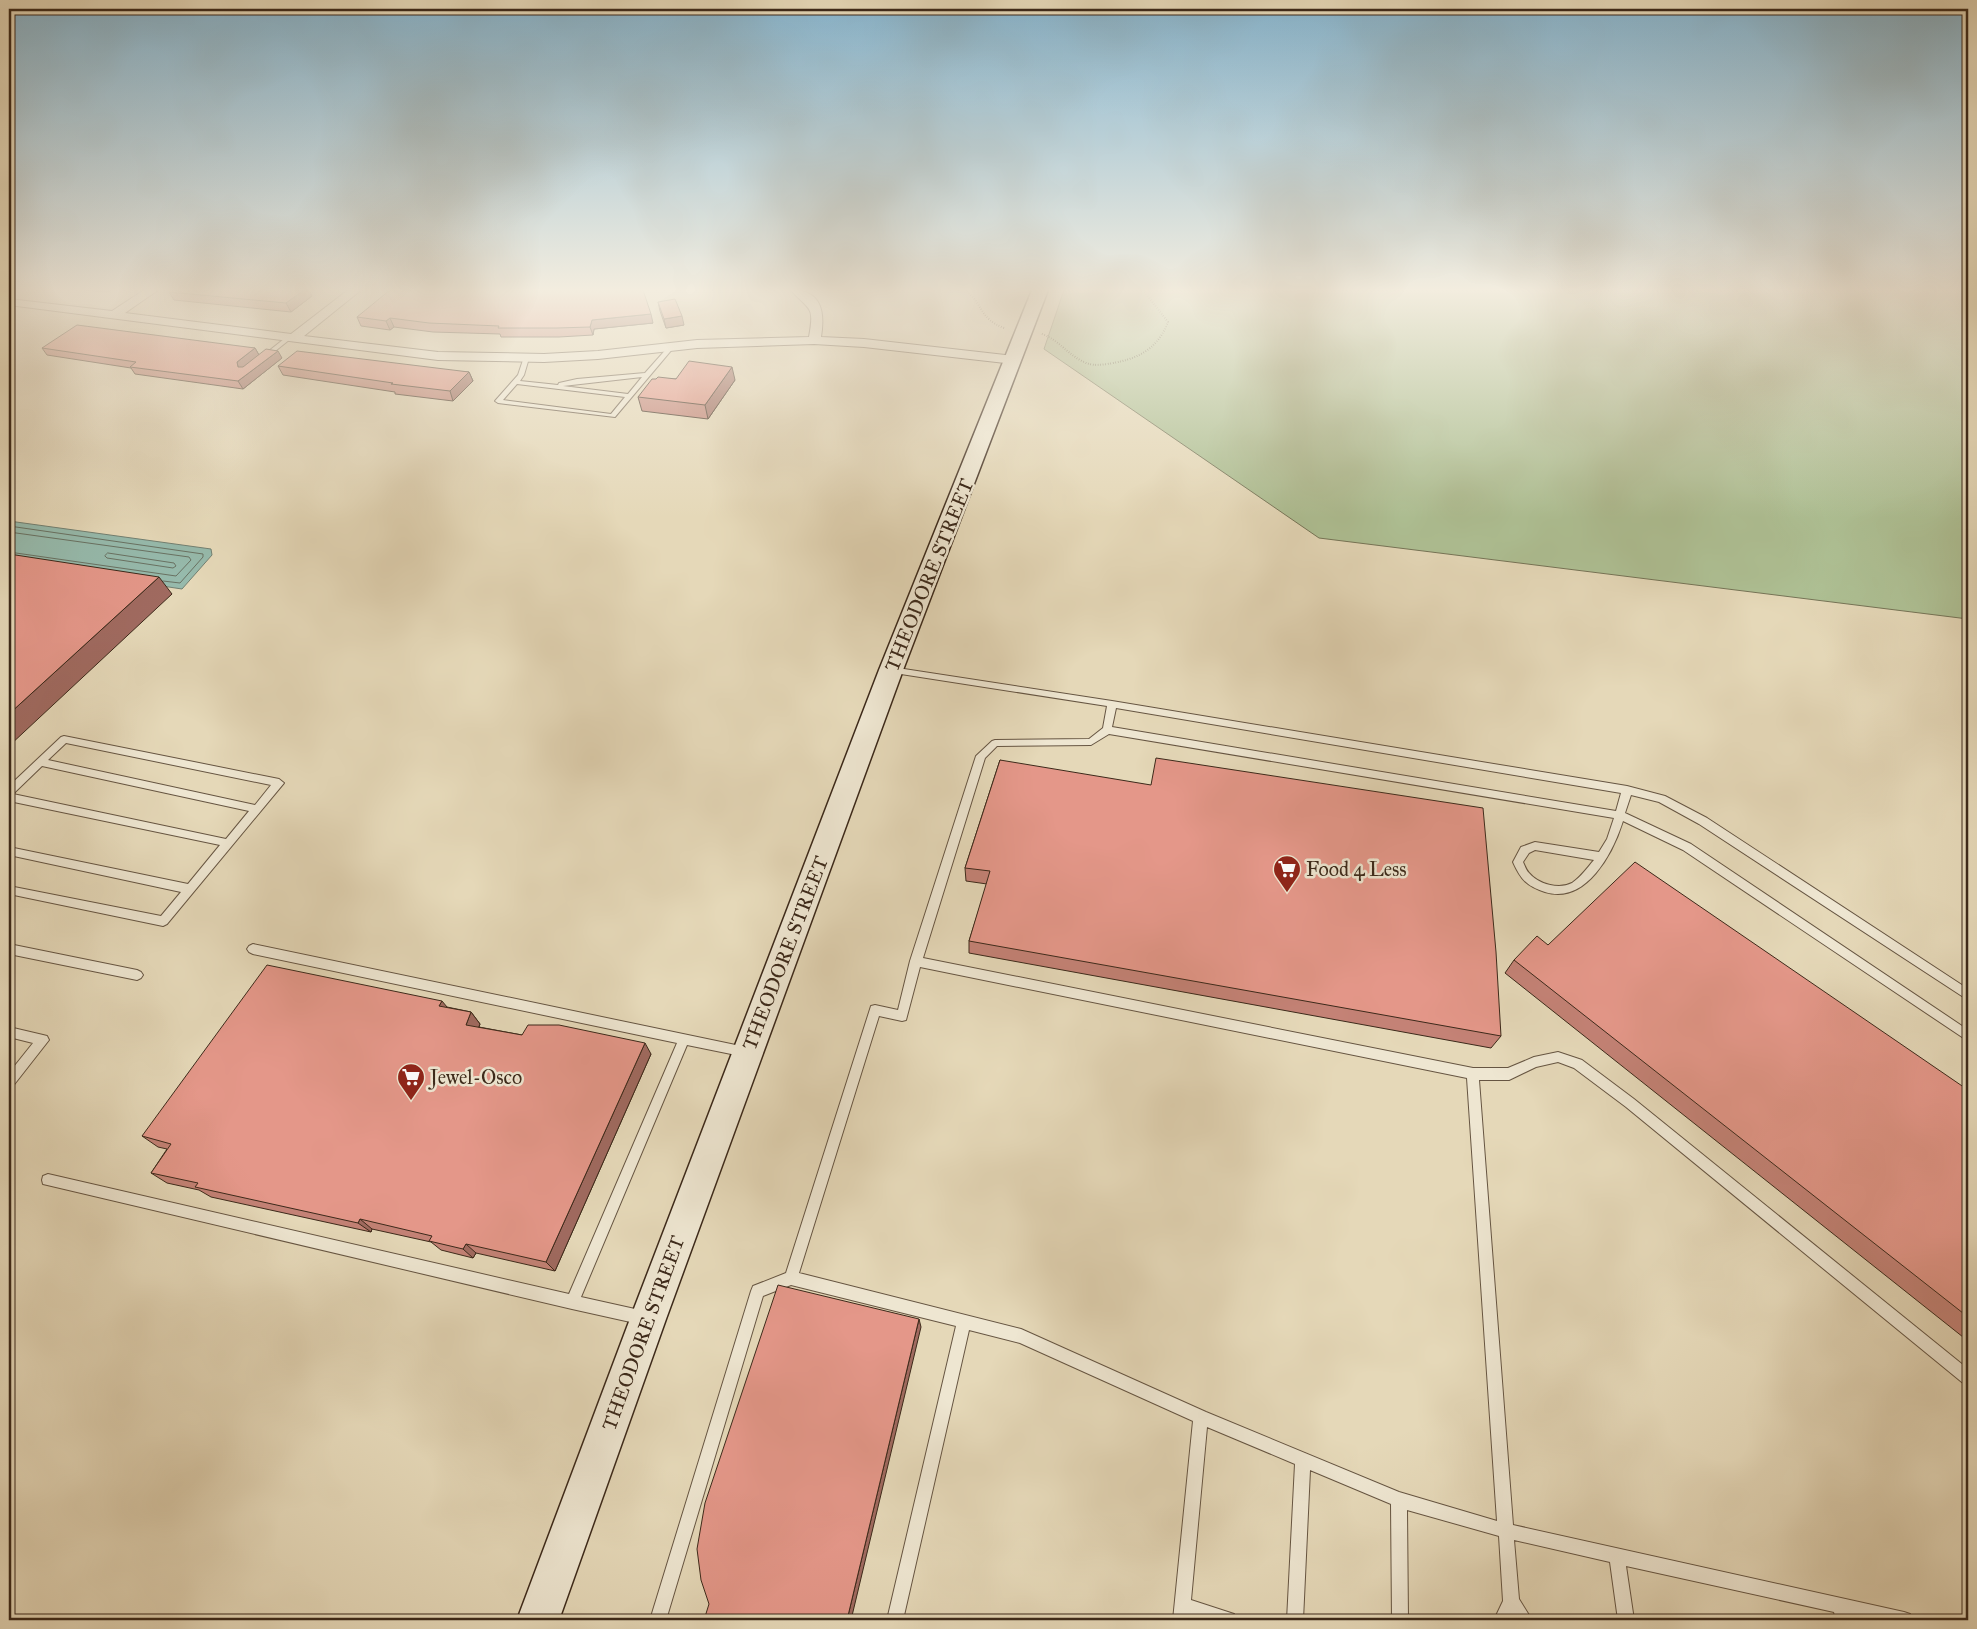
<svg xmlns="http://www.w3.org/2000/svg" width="1977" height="1629" viewBox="0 0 1977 1629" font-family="'IM FELL Great Primer',serif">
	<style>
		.green { fill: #aec094; stroke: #757457 }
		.water { fill: #96baac; stroke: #728072 }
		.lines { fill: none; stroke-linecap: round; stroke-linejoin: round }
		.shore { stroke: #697263; stroke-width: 1 }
		.lane-casing { stroke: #665542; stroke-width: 2 }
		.street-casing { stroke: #665542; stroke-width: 2 }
		.secondary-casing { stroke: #3c291a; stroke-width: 3 }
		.path { stroke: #3c291a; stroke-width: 2; stroke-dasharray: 0.5 2; stroke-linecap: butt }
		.lane { fill: #eee6d1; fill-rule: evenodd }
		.street { fill: #eee6d1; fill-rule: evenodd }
		.secondary { fill: #eee6d1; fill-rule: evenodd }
		.wall { fill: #c48276; stroke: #3c291a }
		.shaded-wall { fill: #a06a60; stroke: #3c291a }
		.building { fill: #e49789; stroke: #3c291a }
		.labels { text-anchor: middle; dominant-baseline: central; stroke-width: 5; stroke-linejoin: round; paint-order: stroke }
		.street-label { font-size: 20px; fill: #3c291a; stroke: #eee6d1 }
		.poi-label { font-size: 20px; fill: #3c291a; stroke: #eee6d1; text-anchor: start }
	</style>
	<rect width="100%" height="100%" fill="#e5d8b8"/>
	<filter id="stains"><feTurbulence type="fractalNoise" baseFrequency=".004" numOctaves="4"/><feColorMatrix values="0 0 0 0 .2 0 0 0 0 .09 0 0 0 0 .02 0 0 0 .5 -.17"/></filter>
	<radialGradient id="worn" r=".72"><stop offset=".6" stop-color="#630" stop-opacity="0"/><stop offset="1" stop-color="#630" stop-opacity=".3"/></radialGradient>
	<path class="green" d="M1064 290H1968V619L1319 538 1044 349Z"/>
	<path class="water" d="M9 521 211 549 212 555 182 589 9 563Z"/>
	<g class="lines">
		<path class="shore" d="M9 526 203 554V557L180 583 163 581
			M9 532 189 557 191 560 176 576 9 552
			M108 553 174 563 176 566 173 568 107 558 105 556Z"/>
		<g class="lane-casing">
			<path id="lane" d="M289 335 294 336 264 360H260V358Z
				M669 346 674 347 615 417 498 403 495 401 518 375 524 357 529 358 524 375 520 381 558 385 559 383 577 379 645 373ZM642 377 628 394 563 386ZM517 384 625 397 611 414 503 400Z
				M891 667 1112 701 1627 786 1665 796 1707 818 1968 989V1000L1699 824 1659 802 1631 795 1625 813 1691 844 1968 1030V1041L1683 850 1623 821C1613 853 1586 905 1545 892 1527 886 1521 880 1513 862L1521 847 1535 842 1599 852 1607 839 1614 818 1109 734 1091 745 997 746 985 758 923 958 1473 1068H1508L1534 1057 1558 1052 1582 1060 1634 1099 1968 1369V1385L1963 1383 1626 1107 1574 1068 1558 1062 1536 1067 1509 1080H1479L1513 1525 1904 1612 1910 1614 1912 1620H1869L1851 1616 1852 1620H1836L1834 1612 1626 1566 1634 1620H1618L1610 1562 1514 1540 1519 1599 1532 1620H1514L1512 1617 1510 1620H1494L1503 1601 1499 1536 1407 1510 1408 1620H1392L1391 1504 1310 1470 1303 1620H1287L1295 1464 1207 1427 1191 1600 1234 1614 1236 1620H1205L1189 1615V1620H1173L1193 1421 1020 1343 969 1330 903 1620H887L956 1326 791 1285 763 1296 666 1620H650L751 1291 753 1286 786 1273 871 1006 875 1005 898 1010 910 961 976 756 992 741 995 740 1089 739 1103 728 1107 706 888 672 887 670ZM1116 708 1621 793 1616 811 1112 727ZM1535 850 1594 860C1587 868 1581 877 1572 883 1559 890 1538 884 1529 873 1526 870 1525 866 1523 862L1529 853ZM920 967 1467 1078 1497 1521 1399 1492 1206 1412 1021 1329 799 1273 879 1016 902 1021 906 1020Z
				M64 736 279 779 284 783 167 924 163 926 9 894V886L161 916 181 892 9 855V847L188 884 220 845 9 801V786L61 737ZM66 743 271 785 255 805 48 760ZM42 766 249 811 226 839 13 794Z
				M9 944 137 970 141 972 143 975 141 978 137 980 9 954Z
				M253 944 750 1048 752 1052 750 1056 746 1057 687 1045 581 1297 644 1311 649 1313 651 1318 649 1323 644 1325 572 1309 43 1184 42 1180 43 1176 48 1174 569 1294 677 1043 253 954 249 952 247 949 249 946Z
				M9 1027 43 1035 47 1036 49 1040 13 1086 9 1088V1073L33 1043 9 1037Z"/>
		</g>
		<g class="street-casing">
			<path id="street" d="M144 290H158L125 313 291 334 348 290H361L304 336 438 352 544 354 598 351 697 340 809 337C815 304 809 311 791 290 822 290 825 312 821 337L864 339 1014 356 1020 360 1014 364 864 347 814 344 697 348 598 359 544 362 438 360 9 305V299L112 311Z"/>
		</g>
		<g class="secondary-casing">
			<path id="secondary" d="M1032 290H1048L903 670 666 1319 559 1620H517L630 1319 879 670Z"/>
		</g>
		<path class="path" d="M965 290C984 304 978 318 1004 328
			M1042 334C1059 340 1068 355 1084 362 1092 366 1099 365 1107 364 1135 360 1157 351 1168 322L1143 290"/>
		<use href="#lane" class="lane"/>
		<use href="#street" class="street"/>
		<use href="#secondary" class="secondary"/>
	</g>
	<path class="wall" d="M86 290H111L107 292Z
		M169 292 312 296 291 312 174 300Z
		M658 302 684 325 666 328 660 311Z
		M357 317 653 323 594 329 593 335 559 337H501L500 334 433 332 394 327 390 330 361 326Z
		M42 348H255L259 355 282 358 243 389 135 374 131 368 47 355Z
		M278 366 469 372 473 381 453 401 395 394V392L283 375Z
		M656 379H676L735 380 708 419 642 411 638 397Z
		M1000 760 1501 1036 1491 1048 969 953V941L987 884 966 881 965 868Z
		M1548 945 1968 1090V1341L1505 973 1514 960Z
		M447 1007 471 1012 480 1024 479 1027 522 1035 651 1054 555 1271 476 1253 473 1258 441 1250 431 1242 372 1229 371 1232 211 1197 199 1190 167 1183 151 1173 167 1149 158 1147 142 1136Z"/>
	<path class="shaded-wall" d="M298 290H309L312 296 291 312 286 303Z
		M651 314 653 323 594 329 593 335 590 327 592 320Z
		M682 316 684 325 666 328 664 319Z
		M390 318 394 327 390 330 386 321Z
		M255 348 259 355 241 370 238 367 237 362Z
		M278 351 282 358 243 389 238 381Z
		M732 367 735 380 708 419 705 405Z
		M469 372 473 381 453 401 450 391Z
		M159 577 172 594 9 746V714Z
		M442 1001 452 1013 439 1006Z
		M471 1012 480 1024 475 1036 466 1025Z
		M645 1043 651 1054 555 1271 546 1262Z
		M360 1219 372 1229 371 1232 358 1223Z
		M466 1244 476 1253 473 1258 463 1249Z
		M919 1319 921 1327 851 1620H847Z"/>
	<path class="building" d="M171 290H304L286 303 169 292Z
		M390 290H643L651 314 592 320 590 327 557 328H498L499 326 429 323 390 318 386 321 357 317Z
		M675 299 682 316 664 319 658 302Z
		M77 325 255 348 237 362 238 367H243L266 349 278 351 238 381 130 367 136 362 42 348Z
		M297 351 469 372 450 391 391 384 393 383 278 366Z
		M689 361 732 367 705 405 638 397 652 379H656L658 377 676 379Z
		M9 554 159 577 9 714Z
		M1156 758 1483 808 1496 952 1501 1036 969 941 990 871 965 868 1000 760 1151 785Z
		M1635 862 1968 1090V1317L1514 960 1537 936 1548 945Z
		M267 965 442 1001 439 1006 471 1012 466 1025 522 1035 528 1025H559L645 1043 546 1262 466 1244 463 1249 429 1241 432 1236 360 1219 358 1223 195 1187 198 1183 151 1173 171 1144 142 1136Z
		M778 1285 919 1319 847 1620H704L709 1604 701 1580 697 1549 705 1503Z"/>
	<linearGradient id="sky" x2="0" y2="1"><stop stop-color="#87b6d0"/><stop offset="0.56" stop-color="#f3eddf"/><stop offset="1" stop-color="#f3eddf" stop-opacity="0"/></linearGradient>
	<rect width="1977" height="518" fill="url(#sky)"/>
	<defs>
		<g id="supermarket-pin" transform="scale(1.4375)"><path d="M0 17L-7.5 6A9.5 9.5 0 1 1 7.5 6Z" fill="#8f2418" stroke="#eee6d1"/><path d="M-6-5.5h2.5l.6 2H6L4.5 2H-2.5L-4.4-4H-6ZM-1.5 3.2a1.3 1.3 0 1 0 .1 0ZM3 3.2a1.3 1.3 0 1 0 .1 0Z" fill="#fff"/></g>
	</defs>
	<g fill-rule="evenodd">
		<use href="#supermarket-pin" x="1287" y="869"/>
		<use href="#supermarket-pin" x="411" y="1077"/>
	</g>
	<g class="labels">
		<g class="street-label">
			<text transform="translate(929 575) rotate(-68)">THEODORE STREET</text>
			<text transform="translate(785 953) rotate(-69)">THEODORE STREET</text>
			<text transform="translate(643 1333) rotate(-70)">THEODORE STREET</text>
		</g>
		<g class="poi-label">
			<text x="1306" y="869">Food 4 Less</text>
			<text x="430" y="1077">Jewel-Osco</text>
		</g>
	</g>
	<rect width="1977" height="1629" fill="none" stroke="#e5d8b8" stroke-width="30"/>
	<rect x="10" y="10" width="1957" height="1609" fill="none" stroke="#3c291a" stroke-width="2.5"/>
	<rect x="15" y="15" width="1947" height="1599" fill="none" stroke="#3c291a"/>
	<rect width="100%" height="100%" filter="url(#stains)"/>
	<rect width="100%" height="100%" fill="url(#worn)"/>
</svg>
